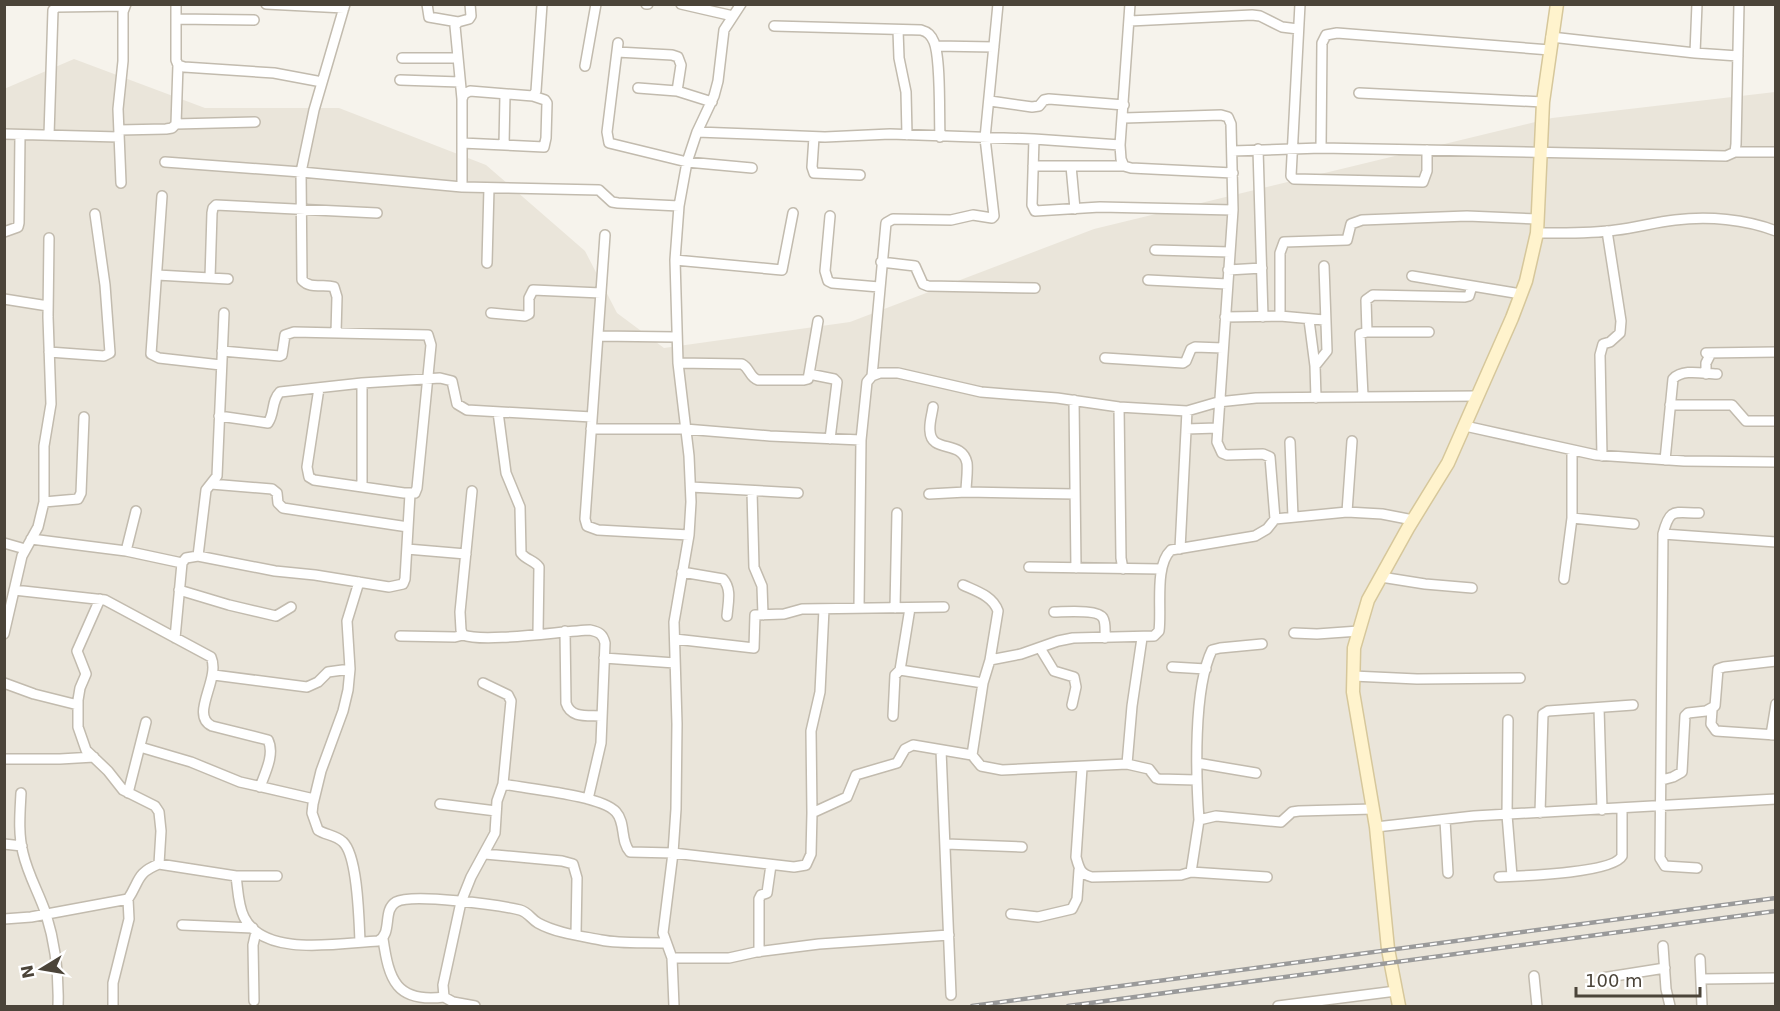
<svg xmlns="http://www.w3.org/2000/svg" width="1780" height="1011" viewBox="0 0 1780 1011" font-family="'DejaVu Sans',sans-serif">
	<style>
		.residential { fill: #eae5da }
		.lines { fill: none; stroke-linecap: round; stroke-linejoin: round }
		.minor-casing { stroke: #c2bbae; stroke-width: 12 }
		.secondary-casing { stroke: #d6c79b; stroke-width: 15 }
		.minor { stroke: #fff; stroke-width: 9 }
		.secondary { stroke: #fff3cd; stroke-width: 12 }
		.rail-casing { stroke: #9a9a9a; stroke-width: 4.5 }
		.rail { stroke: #fff; stroke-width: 2; stroke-dasharray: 7; stroke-linecap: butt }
	</style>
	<rect width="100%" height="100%" fill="#f6f3ec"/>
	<path class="residential" d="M74 59 205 108H339L486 165 585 251 617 313 664 348 850 322 1094 229 1552 118 1775 92V1006H5L4 89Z"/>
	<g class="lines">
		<g class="minor-casing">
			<path id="minor" d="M176 4V60L178 65 184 67 274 73 322 82
				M266 4 344 8
				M427 4 429 17 458 22
				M646 4H648
				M681 4 733 16
				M1300 4 1291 176 1294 179 1423 182 1427 171V150
				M176 19 254 20
				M1130 21 1252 15 1260 16 1282 27 1298 29
				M774 26 921 30C928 32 931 35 934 42 941 59 939 115 940 137
				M898 30 899 58 906 92 907 135
				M1551 37 1695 53 1738 56
				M618 43 607 132 609 143 687 162 752 168
				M936 46 994 47
				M617 52 672 55 678 57 681 65 677 91
				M1695 53 1697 4
				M402 58H458
				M585 66 596 4
				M400 80 460 82
				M638 88 677 91 712 102
				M1359 93 1543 102
				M462 99 455 26 458 22 469 19 471 16 470 4
				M990 101 1032 107 1039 106 1044 100 1049 99 1124 105
				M176 124 255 122
				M119 130 166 129 172 128 176 124 178 65
				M697 132 825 137 890 134 1034 139 1120 145 1130 4
				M4 134 119 137
				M49 135 53 10 57 7 124 6
				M814 137 812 167 814 173 860 175
				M1034 139 1032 205 1035 211 1100 207 1233 210
				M462 143 544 147 546 138 547 103 545 100 533 96
				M504 145 505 95
				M1120 145 1121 159 1124 166 1131 168 1233 173
				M1321 148 1322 43 1326 35 1337 33 1550 50
				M1258 149 1263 317
				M1232 151 1321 148 1726 156 1735 152 1736 144 1739 4
				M1735 152H1776
				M165 162 301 172 462 187 599 190 612 202 618 203 679 206
				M1033 166H1124
				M1071 166 1075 209
				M121 183 118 109 123 61V12L126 4
				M462 187V99L464 94 470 91 533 96 536 91 542 4
				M162 196 151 354 159 358 221 365
				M830 216 825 271 828 281 832 283 879 287
				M4 232 18 227 19 223 20 135
				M1537 233C1563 233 1590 234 1616 230 1636 228 1655 222 1675 220 1708 216 1745 219 1776 231
				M605 235 585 519 587 526 598 530 689 535
				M1155 250 1230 252
				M675 260 782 270 793 213
				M881 262 915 266 923 284 928 286 1035 288
				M487 263 489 188
				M1228 270 1262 268
				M157 275 228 279
				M1412 276 1521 294
				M210 278 212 213 213 208 216 205 377 213
				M1148 280 1227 284
				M4 299 48 306
				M491 313 525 316 529 314V298L533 290 601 293
				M1280 316V253L1284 242 1347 240 1351 224 1362 220 1467 216 1538 219
				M1225 317 1280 316 1324 320
				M1309 320 1315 366 1316 398
				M1367 332 1366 300 1373 295 1465 297 1469 296 1472 286
				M336 333 337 297 334 287C323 283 311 290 302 280L301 172 314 110 345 4
				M598 336 676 337
				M222 351 280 356 282 355 285 335 294 332 428 335 431 345 417 488 415 493H404L314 480 309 477 307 467 319 388
				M49 352 104 356 110 353 105 285 95 214
				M1706 353 1776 352
				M1105 358 1183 363 1186 361 1191 349 1195 347 1223 348
				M678 363 742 364C750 368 749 377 758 380H804L808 379 809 374 818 321
				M1315 366 1327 351 1324 266
				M809 374 834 379 837 382 830 439
				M1706 374V363L1711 353
				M872 376 886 223 893 219 951 220 973 215 992 218 994 216 985 138 998 4
				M362 383V487
				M1363 396 1360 334 1367 332H1429
				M1074 400 1076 568
				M1670 405H1732L1746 421H1776
				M933 407C932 415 929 423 930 431 931 454 962 439 967 463 968 472 966 483 966 492
				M1119 407 1121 558 1123 569
				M498 412 506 473 520 507 521 553C526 560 534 560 539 567L538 633
				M219 416 268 423C275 413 271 401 280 392L362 383 440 378 452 381 457 404 467 410 592 417
				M1465 426 1596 455 1684 461 1776 462
				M591 429H685L770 436 861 440 867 382 872 376 880 373H898L981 392 1057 398 1119 407 1187 411 1218 402 1256 398 1478 396
				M1186 429 1217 428
				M1290 442 1293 517
				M1602 456 1600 355 1603 344 1610 342 1620 333 1621 321 1607 231
				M1665 460 1673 379C1683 368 1704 374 1717 374
				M211 484 272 489 277 493 278 503 283 508 408 527
				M691 487 798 493
				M472 491 460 612 461 630 463 635C485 643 562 631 590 630 599 632 603 634 605 643L601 743 588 799
				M752 491 754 567 762 586 763 615
				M929 494 966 492 1075 494
				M44 502 78 499 81 493 84 417
				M1347 512 1352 441
				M1572 518 1634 524
				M1275 519 1347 512 1382 514 1413 520
				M1663 534 1776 542
				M31 539 126 551 182 563
				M4 543 25 549
				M407 549 466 554
				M1180 549 1187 411
				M126 551 136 511
				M198 556 275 571 315 575 389 587 403 584 405 579 410 494
				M1029 567 1161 569
				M682 572 723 579C732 589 728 603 727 616
				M1381 577 1425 584 1472 588
				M1564 579 1572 518V451
				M359 582 347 621 350 669 348 690 343 711 321 771 313 804 312 813 318 830C325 835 336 835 343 842 358 856 359 921 360 942
				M963 585C976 591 993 596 998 611L990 660 983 683 972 755
				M14 590 105 600 211 657C221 679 189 715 212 726L268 740C275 754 265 773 260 787
				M179 590 229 605 276 616 291 607
				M100 599 77 651 86 674 80 688 78 700V727L86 750 108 771 123 790 155 806 159 812 161 831 159 864
				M859 607 861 440
				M895 608 897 513
				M1054 612C1065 612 1098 609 1103 618 1106 623 1105 632 1105 638
				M565 631 566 703C571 719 588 715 602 716
				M1294 633 1317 634 1359 631
				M4 634 22 556 38 527 44 502V446L51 404 48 317 49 238
				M400 636 455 637 463 635
				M175 638 182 563 186 558 198 556 206 490 217 476 224 313
				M675 639 754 648 755 615 784 614 802 609 944 607
				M1040 648 1054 671 1074 677 1076 687 1072 705
				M604 658 675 663
				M990 660 1021 654 1058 641 1073 638 1154 636 1159 631C1162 609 1154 566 1171 550L1255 536 1267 529 1275 519 1270 457 1263 454 1227 455 1222 453 1217 442 1233 210 1231 124 1228 117 1221 115 1124 118
				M1172 667 1206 669
				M900 670 910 608
				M214 675 307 687 318 682 328 672 350 669
				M1353 676 1417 679 1520 678
				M4 683 34 694 78 705
				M1599 708 1602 810
				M1712 710 1711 724 1716 731 1776 735
				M893 716 895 675 900 670 983 683
				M1508 720 1507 815 1512 876
				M1771 735 1776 704
				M140 747 191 762 240 782 314 799
				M941 750 951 995
				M4 759H60L94 757
				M1197 763 1256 773
				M1127 764 1132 706 1142 638
				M1082 768 1076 857C1079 868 1080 874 1092 877L1181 875 1191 872 1199 820 1216 816 1281 822 1292 812 1299 811 1373 809
				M1662 780 1673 777 1682 772 1685 716 1688 713 1706 711 1715 706 1718 669 1724 667 1776 661
				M503 784C527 789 601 795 616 812 626 823 620 841 630 852L673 853 794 867 806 865 811 854 812 813 847 797 856 775 897 763 905 749 913 745 972 755 981 766 1002 770 1127 764 1149 769 1156 778 1159 779 1196 780
				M21 793C20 813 18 833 23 853 28 875 39 893 46 914 55 943 59 976 58 1006
				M128 793 146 722
				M440 804 496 811
				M812 813 811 731 820 692 824 609
				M1540 813 1543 714 1548 711 1633 705
				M1199 820C1196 776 1193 689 1212 650L1220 648 1262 644
				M1445 820 1448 873
				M1376 827 1474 816 1776 799
				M4 844 22 846
				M946 844 1022 847
				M485 854 562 861 573 864 577 878 576 934
				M1697 868 1665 866 1660 858 1663 534C1670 507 1674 513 1699 513
				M1191 872 1267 877
				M236 876C238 890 238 905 244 917 264 958 340 943 378 941 393 934 382 910 396 902 412 893 499 905 520 910 528 912 531 919 538 923 556 933 581 936 601 940 621 944 645 942 666 943
				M1499 877C1521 876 1613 873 1622 856V809
				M1011 914 1038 917 1072 909 1077 899 1079 870
				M4 919 31 917 128 899C140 881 136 873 159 864L236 876H277
				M182 925 253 928
				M383 939C389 980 396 1003 444 997
				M1663 946 1666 989 1670 1006
				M759 952V899L761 895 767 893 771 865
				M672 958H729L756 952 819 944 949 935
				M1700 959 1702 1006
				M1534 976 1537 1006
				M1602 978 1665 968
				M1701 979 1776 978
				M254 1001 253 945 256 932
				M113 1006V983L129 919 128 899
				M475 1006 453 1002 444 997 443 985 461 902 471 877 495 833 497 801 503 784 511 701 508 695 483 683
				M674 1006 672 958 663 933 673 853 676 809 677 724 674 622 689 535 691 502 689 456 678 363 675 260 679 206 687 162 697 132 714 96 718 81 724 30 741 4
				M1278 1006 1396 991"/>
		</g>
		<g class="secondary-casing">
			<path id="secondary" d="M1399 1006 1388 949 1376 827 1353 692 1354 648 1368 600 1408 528 1448 463 1512 318 1526 281 1537 233 1543 102 1557 4"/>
		</g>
		<use href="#minor" class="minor"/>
		<use href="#secondary" class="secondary"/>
		<g class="rail-casing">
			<path id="rail" d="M972 1006 1776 898
				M1068 1006 1776 911"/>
		</g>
		<use href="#rail" class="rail"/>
	</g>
	<rect width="1780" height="1011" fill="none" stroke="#4b4439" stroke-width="12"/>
	<g transform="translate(42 969) rotate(259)" stroke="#ffffff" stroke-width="4.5" paint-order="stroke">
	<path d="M0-4.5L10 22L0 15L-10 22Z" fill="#4b4439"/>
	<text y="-9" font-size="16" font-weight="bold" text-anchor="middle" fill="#4b4439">N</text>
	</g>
	<path d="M1576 987v9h124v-9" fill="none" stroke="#4b4439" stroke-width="3"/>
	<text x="1585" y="987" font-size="18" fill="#4b4439" stroke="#ffffff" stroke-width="4.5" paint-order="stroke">100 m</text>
</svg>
